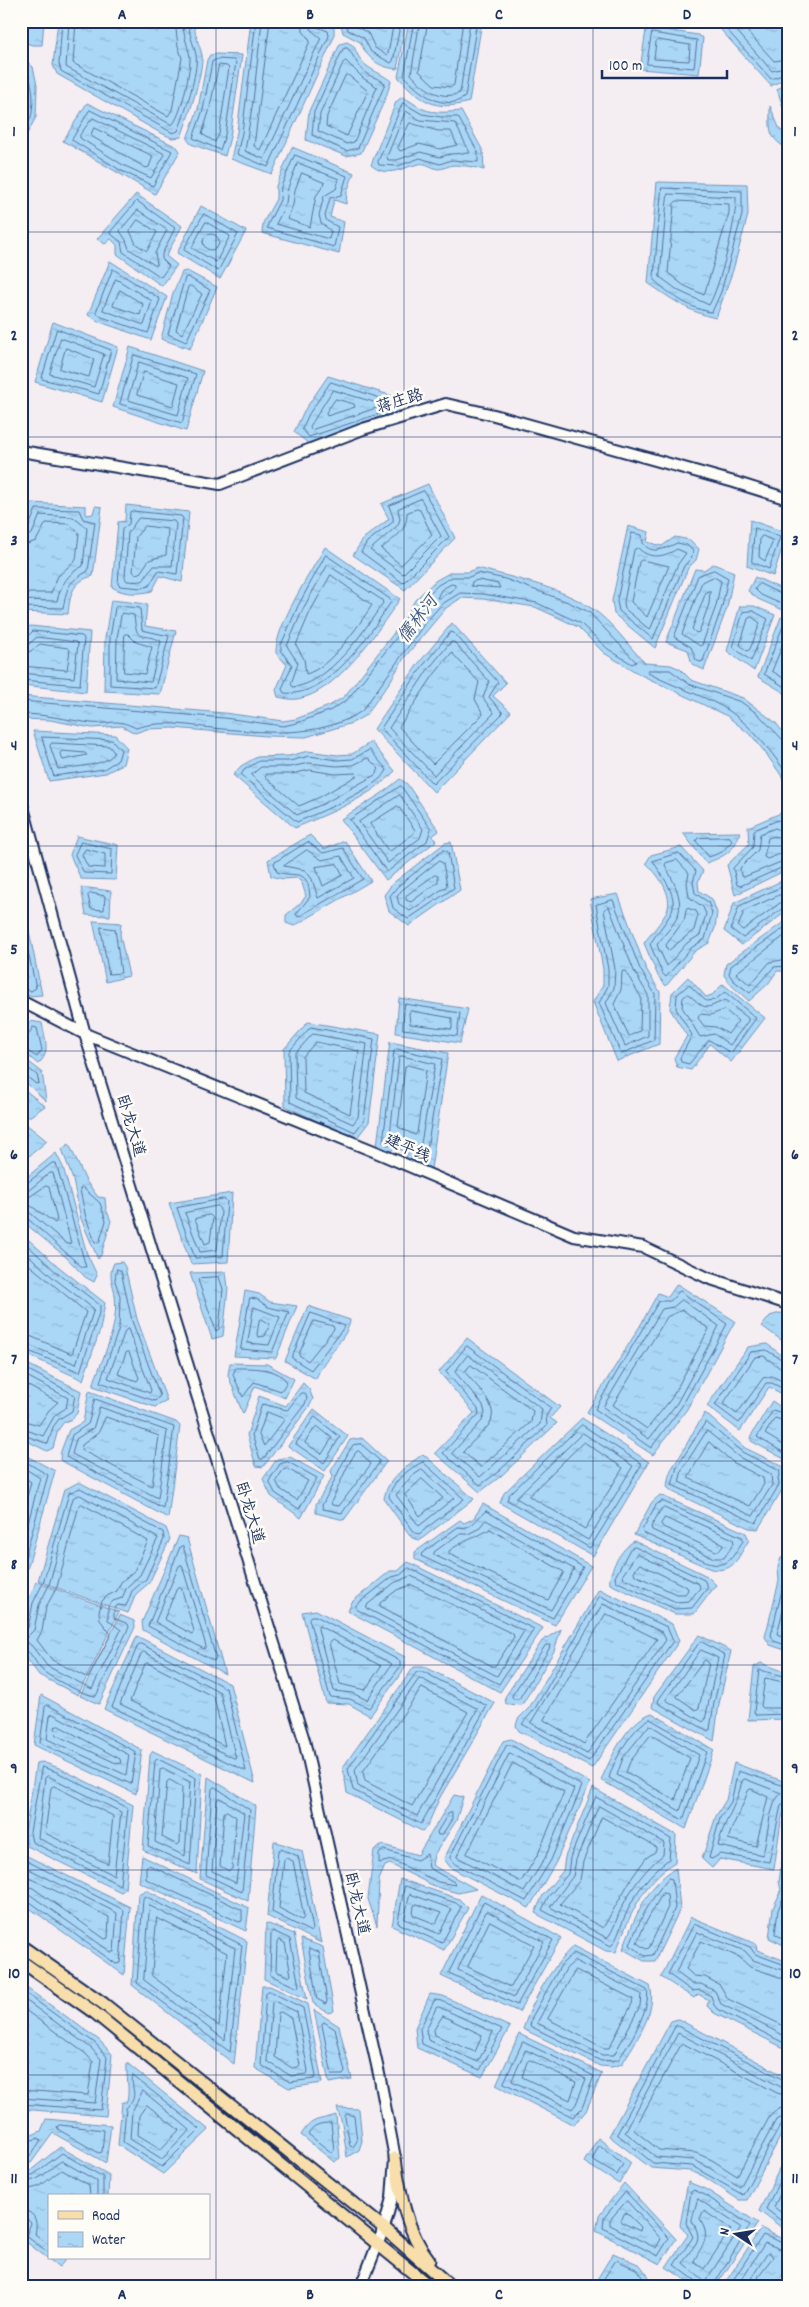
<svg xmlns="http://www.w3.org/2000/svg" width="809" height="2307" viewBox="0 0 809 2307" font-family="Dekko,'LXGW WenKai TC',sans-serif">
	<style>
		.water { fill: url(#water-ripples); stroke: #7194ba }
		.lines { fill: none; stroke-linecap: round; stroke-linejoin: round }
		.shore { stroke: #55729b; stroke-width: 1 }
		.secondary-casing { stroke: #1b2f5e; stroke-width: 14 }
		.primary-casing { stroke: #1b2f5e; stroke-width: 15 }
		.secondary { stroke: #fdfcf7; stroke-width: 10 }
		.primary { stroke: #f8deab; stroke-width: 11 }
		.grid { fill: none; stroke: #1b2f5e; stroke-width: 1; stroke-opacity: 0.55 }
		.labels { text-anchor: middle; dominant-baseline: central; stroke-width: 5; stroke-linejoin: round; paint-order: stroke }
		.street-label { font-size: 16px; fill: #1b2f5e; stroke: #fdfcf7 }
		.water-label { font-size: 18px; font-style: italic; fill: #3f5984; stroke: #fdfcf7 }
		.neatline { fill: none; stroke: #1b2f5e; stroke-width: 2 }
		.grid-label { font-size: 16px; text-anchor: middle; font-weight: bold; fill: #1b2f5e }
	</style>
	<defs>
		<pattern id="water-ripples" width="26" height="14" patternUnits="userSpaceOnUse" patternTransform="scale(1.25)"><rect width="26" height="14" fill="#abd7f7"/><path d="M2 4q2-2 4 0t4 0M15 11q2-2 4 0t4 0" fill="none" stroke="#93b9d6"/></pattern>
	</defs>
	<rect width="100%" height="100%" fill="#f4edf2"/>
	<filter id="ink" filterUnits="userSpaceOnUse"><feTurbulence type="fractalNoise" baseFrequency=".02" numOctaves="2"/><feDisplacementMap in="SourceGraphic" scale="10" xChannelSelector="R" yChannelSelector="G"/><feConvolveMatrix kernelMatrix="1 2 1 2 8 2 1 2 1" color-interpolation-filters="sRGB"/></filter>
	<g filter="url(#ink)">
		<path class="water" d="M21 21H44L42 45H32L21 41Z
			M58 21H194C194 34 199 43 202 55 204 70 187 122 181 137L172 138 157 131 57 74 53 65Z
			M251 21H314L334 28V37L272 174 231 159 237 132Z
			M340 21H406L397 69C378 67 368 59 360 42L343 33Z
			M409 21H482L469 102C435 112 421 101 398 77Z
			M713 21H788V77L771 86Z
			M652 28 698 35 703 38 699 74 640 69 646 30Z
			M347 42 354 46C362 70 374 68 391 81L386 97 361 153 346 156 306 140 309 111 340 44Z
			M217 54 242 55 230 137 225 156 191 144 187 139 198 109 207 60 210 55Z
			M21 56 33 67 37 85 36 117 21 145Z
			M788 83V122L777 89Z
			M402 97C410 100 416 106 423 109 435 114 449 112 461 111L483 151 484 170C474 167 464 165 453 165 448 166 443 169 438 169 432 168 425 162 419 164 403 167 387 179 371 165L396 102Z
			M87 103 177 147 180 151 155 194 63 141Z
			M770 106 780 130 788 133V149C767 137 770 130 770 106Z
			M292 147 354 173 347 192 346 204 334 200 330 217 344 222 339 254 262 233 263 223 276 199V186Z
			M657 182 747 184 748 215 733 270 716 318C690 313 670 298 648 283Z
			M136 194 182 226 166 256 177 265 162 286 117 254V245L111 239 105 244 97 239Z
			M201 206 246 231 220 279 177 253Z
			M110 261 167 297 151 340 100 322 88 315Z
			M187 271 217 287 190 349 161 339 173 293 182 272Z
			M53 322 118 347 102 402 35 382Z
			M130 347 203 371 186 431 113 407Z
			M328 376 399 398 398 413 308 443 294 432 304 411Z
			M428 484 455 538 405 590 353 555 364 538 389 519 381 504Z
			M31 503 86 506V515L93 514 95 506 102 507 93 576C72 581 70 595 68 614L21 612V529Z
			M126 505 189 512 182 582 160 576 152 591C140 594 124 595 112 587L118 522 125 521Z
			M750 520 787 533 773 576 747 566Z
			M628 526 649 532 647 542 662 546 675 537 690 540 699 549 696 560 688 568 655 648 614 614 612 601Z
			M325 547 400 599C377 631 338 693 297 699 291 700 283 698 278 697L276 690 287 665 276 653C275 626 311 572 325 547Z
			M713 564 734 572 727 608 704 670 692 664 688 650 666 642 695 569 704 570Z
			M478 568C515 579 558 586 591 608 612 621 628 646 645 663L671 665 680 669 691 680 743 698 776 723 788 739V794L781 775 767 755 752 736 727 716 641 675 604 653 578 627 557 617 535 607 483 599 461 598 446 608 404 658 391 680 366 715 352 723 306 737 266 736 173 728 147 729 135 733 122 726 92 728 50 720 21 719V696L224 713 283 721 296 719 329 706 344 697 404 620 415 600 435 581 451 572H468Z
			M755 577 788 592 783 610 758 599 748 591Z
			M111 600 147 604 145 626 176 631 160 694 104 691 105 638Z
			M740 606H754L775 615 754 671 727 651Z
			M781 617 788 620V695L758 677Z
			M452 623 506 683 493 696 511 712 434 792 374 729 418 664Z
			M30 626 90 632 86 692 22 685 21 635Z
			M33 731 115 735 127 748 123 764 106 773 49 781Z
			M371 742 395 771C368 799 329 813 295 828L233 775 241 766 257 757 289 756 308 751 337 755 352 754Z
			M400 779 407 784 439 831 432 836 436 841 386 880 341 819 381 794Z
			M781 813 788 825V869L735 895 727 865 749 844 748 827Z
			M740 832C735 851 724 857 706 863L683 833Z
			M310 835 324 849 345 841 371 881 294 926 286 923V915L301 903 306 896 302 883 297 878 283 879 271 876 268 860Z
			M77 836 118 845 116 880 81 879 70 855Z
			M451 842 460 890 409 926 389 911 384 895 393 883 445 843Z
			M681 847 703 871 698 882 699 891 712 899 717 913 715 928 709 943 695 951 666 986 658 976 644 943C651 933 662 922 667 911 674 895 657 873 646 863L651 855Z
			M788 878V910L742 945 724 931 734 903Z
			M81 887 111 891 110 916 86 915Z
			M618 894 645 967 660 992 659 1044 617 1061 593 1002 603 985V969L590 899Z
			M21 896H22L42 995 29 996 21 992Z
			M788 919V971H777L768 984 749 1001 730 984 724 975 726 964Z
			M93 921 121 923 120 935 129 976 106 982Z
			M688 977 706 997 712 995 723 984 765 1018 731 1062 710 1044 691 1070 677 1067 674 1058 687 1036 670 1009 672 993Z
			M399 998 468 1009 460 1043 396 1033Z
			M30 1021 42 1023C45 1039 51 1053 38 1064L21 1050V1037Z
			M308 1022 380 1034 369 1122 356 1139 285 1106 284 1049Z
			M390 1042 448 1053 431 1169 405 1159 408 1153 395 1147 390 1152 377 1146Z
			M21 1056 42 1072 46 1101 21 1078Z
			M21 1087 45 1106 29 1117 21 1111Z
			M21 1120 47 1141 29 1156 21 1150Z
			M69 1144 86 1181 98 1197 105 1198 106 1209 111 1221 101 1255 98 1259 81 1219 73 1180 62 1149Z
			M56 1153 63 1167 87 1254 97 1275 94 1282 85 1277 67 1258 21 1220V1182Z
			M232 1193 228 1262 191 1264 169 1203Z
			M21 1233 59 1267 105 1303 100 1330 83 1380 21 1352Z
			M122 1262 125 1267 137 1319 167 1401 155 1407 93 1386C102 1357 119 1329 115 1296 114 1283 107 1277 114 1263Z
			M226 1272 228 1288 223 1336 212 1339 190 1273Z
			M677 1284 735 1321 687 1409 653 1455 587 1412 640 1326 658 1293 668 1297Z
			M245 1291 259 1294 270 1302 297 1306 276 1358 234 1356Z
			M308 1306 350 1320C349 1337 323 1357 316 1379L285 1361Z
			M780 1313 788 1314V1345L762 1326 770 1316Z
			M467 1338 560 1407 550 1418 557 1423 501 1476 480 1492 435 1453 474 1413 439 1372Z
			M767 1344 788 1360V1397L769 1387 740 1431 707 1406 748 1347Z
			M21 1361 81 1391 77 1413 72 1419 64 1422 58 1430 53 1448 47 1451 21 1438Z
			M230 1363 267 1364 294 1379 285 1398 255 1386 243 1414 228 1375Z
			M303 1383 309 1389 313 1399 309 1407 263 1467 256 1466 247 1435 259 1396 286 1406Z
			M89 1391 176 1422 180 1426 168 1518 60 1460 61 1451 69 1430 83 1422Z
			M772 1401 788 1412V1461L751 1441 752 1434Z
			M314 1409 348 1436 325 1471 288 1446Z
			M705 1413 745 1448 788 1469 782 1479 787 1482 758 1529 749 1528 673 1492 667 1487C669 1467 674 1467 683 1451 690 1438 696 1426 705 1413Z
			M582 1418 649 1462 593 1556 500 1503 504 1493Z
			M362 1438 387 1461 344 1520 316 1513V1504L333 1476 331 1471 350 1440Z
			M21 1453 55 1471 26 1573 23 1577Z
			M423 1454 474 1499 420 1540 412 1538 384 1499C387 1478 407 1466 423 1454Z
			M290 1457 324 1476 301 1518 271 1496 263 1479 277 1459Z
			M79 1482 166 1528 170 1539 149 1583 136 1594 128 1613 38 1581 64 1490Z
			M660 1495 746 1533 749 1540C737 1558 735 1573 711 1569L634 1535 652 1502Z
			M483 1504 591 1566 555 1625 415 1559V1552L460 1520 464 1523 473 1519Z
			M179 1536 187 1538 225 1674 143 1630 142 1622Z
			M634 1541 707 1576 716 1585 694 1614H675L610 1584C608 1571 622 1548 634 1541Z
			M788 1556V1651L770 1645 765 1637 779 1581 778 1567 781 1558Z
			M408 1562 543 1628 500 1692 348 1611 352 1602 390 1571H398Z
			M36 1582 119 1612 78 1695 39 1675 21 1651V1636L28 1602Z
			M599 1589 672 1624 679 1641 592 1768 519 1731 516 1726 518 1719 529 1708Z
			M316 1610 405 1657V1668L370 1716 349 1704 326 1703 302 1612Z
			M120 1615 134 1621 135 1627 99 1704 80 1696Z
			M561 1629 554 1651 522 1705 506 1704 505 1697 542 1641Z
			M699 1635 731 1651 719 1704 714 1741 652 1707 654 1697Z
			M137 1636 230 1684 255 1783 104 1709Z
			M761 1663 788 1673V1719L748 1720 754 1667Z
			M414 1667H425L495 1703 439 1799 427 1827 422 1831 347 1793 343 1767Z
			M41 1695 142 1750 136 1794 34 1745Z
			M652 1713 714 1750 686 1829 601 1780C612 1756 626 1722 652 1713Z
			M511 1739 590 1783 556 1862 529 1908 451 1868 444 1859 503 1741Z
			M153 1751 202 1774 197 1874 143 1850 150 1755Z
			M42 1762 59 1768 133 1805 125 1889 121 1892 27 1846 25 1834 36 1763Z
			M734 1763 788 1783V1798L781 1821 774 1869 720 1859 712 1868 702 1859 716 1816 726 1800Z
			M208 1777 256 1806 248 1901 200 1879Z
			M593 1788 676 1835 675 1862C643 1881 628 1919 616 1952L606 1951 535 1913 543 1895 563 1871 565 1857Z
			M454 1795 463 1797 456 1821 434 1855 432 1865 476 1889 458 1893 436 1887 390 1864 385 1866 379 1880 377 1926 368 1899 374 1850 383 1845 418 1855Z
			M274 1841 302 1851 321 1943 267 1916Z
			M788 1849V1947L769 1938 773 1908 781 1891 779 1881 784 1850Z
			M21 1853 130 1907 124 1975 21 1902Z
			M142 1856 249 1908 246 1931 139 1882Z
			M676 1868 680 1909 655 1961H644L623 1949C634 1919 647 1884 676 1868Z
			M400 1879 459 1899 468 1908 444 1950 392 1926Z
			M146 1890 247 1941 234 2064 132 1985 138 1894Z
			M481 1894 561 1938 519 2012 441 1976Z
			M691 1917 756 1944 757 1950 788 1962V2046L782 2047 714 2013 707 2006 709 2000 698 1994 694 1998 661 1977Z
			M266 1923 294 1934 307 1999 264 1979Z
			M301 1939 323 1947 334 2011 328 2013 313 2003Z
			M573 1946 650 1986C658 2011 635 2042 622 2064L612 2067 600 2066 523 2029C533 1999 551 1968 573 1946Z
			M21 1984 99 2040 112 2054 106 2116 21 2109Z
			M262 1986H270L308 2004 322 2083 289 2088 255 2068Z
			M430 1994 443 1996 510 2027 482 2077 417 2048 415 2028Z
			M314 2010 339 2026 352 2079 329 2083Z
			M678 2019 788 2078V2122L747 2200H739L703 2176 690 2171 651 2168 609 2136 671 2021Z
			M519 2034 602 2073 586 2111 574 2125 496 2085Z
			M127 2063 209 2130 163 2174 118 2145 122 2102H127C130 2088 126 2077 127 2063Z
			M337 2108 359 2109 362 2141 359 2150 347 2157 342 2123Z
			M336 2115 340 2158 334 2162 301 2135C312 2117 318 2121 336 2115Z
			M46 2119 111 2125 106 2163 53 2133 31 2163 21 2157V2133L32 2135 41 2131Z
			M598 2138 631 2163 619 2184 584 2162Z
			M60 2147 109 2175 108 2196H49V2258H67L59 2267 21 2238V2232L26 2224 21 2220V2165L30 2171Z
			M788 2151V2232L759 2211Z
			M688 2182 707 2190 758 2223 716 2286H695L666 2267 688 2235 680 2225Z
			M624 2183 676 2239 660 2264 596 2231 599 2216Z
			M761 2228 788 2242V2267L775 2286H723Z
			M613 2253 640 2265 649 2277 643 2286H593Z"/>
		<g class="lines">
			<path class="shore" d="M62 21 59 64 61 71 173 133 178 131C184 117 199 70 196 55 194 44 188 34 189 21
				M69 21 66 67 172 125C181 117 190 73 190 59 190 50 182 35 183 21
				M76 21 73 63 168 116 172 110 182 58 178 46 175 21
				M256 21 242 133 237 154 268 167 329 36 328 31 317 27 316 21
				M262 21 253 101 245 151 264 159 321 38 311 30 309 21
				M270 21 254 146 260 150 310 41 303 31 302 21
				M345 21 348 30 364 38 371 52 391 63 393 61 401 21
				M352 21 353 25 368 33 375 48 386 55 388 53 394 21
				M414 21 404 76C418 92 444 113 465 97L477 21
				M420 21 411 74C423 88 440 101 460 93L461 87 470 21
				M428 21 419 71 434 85 451 87 454 85 463 21
				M719 21 771 79 788 73
				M728 21 772 71 788 67
				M738 21 774 61 788 59
				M652 33 697 40 694 68 647 64Z
				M658 40 690 45 689 61 654 59 656 42Z
				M347 48C353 52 356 66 367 74 373 78 380 78 385 84L358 148 346 151 312 135 314 112 343 49Z
				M218 59 234 60 236 62 225 135 220 150 193 138 203 110 212 62Z
				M346 61 363 78 377 87 354 142 347 144 318 131 320 114 343 63Z
				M21 63C33 73 35 102 31 117 29 123 24 129 21 135
				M219 65 227 66 229 68 219 134 215 142 202 134 209 112Z
				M21 71C28 84 28 109 21 122
				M348 75 368 91 347 136 326 126 327 116 345 76Z
				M403 103 422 114 441 117H458L478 152V162L451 160 440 164 420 158 398 166 379 165 378 162Z
				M90 110 172 151 153 186 120 170 72 140Z
				M406 111 420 120 455 123 470 153 450 154 440 157 420 152 397 160H388L387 157Z
				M93 118 163 153 164 156 151 178 123 165 80 138V135Z
				M410 123 438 131H451L457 145 440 149 419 144 400 151 398 148Z
				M94 128 153 156 149 167 146 168 91 136Z
				M295 155 347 176 341 195 330 198 325 216 327 221 338 227 334 247 267 228 268 224 280 200 281 187Z
				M298 163 339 179 336 189 324 196 319 215 321 223 331 231 329 239 276 224 286 203 288 188Z
				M302 173 325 183 316 196 310 227 287 219 293 205 295 190Z
				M662 188 742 191V215L721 292 712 312C692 310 669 294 654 280Z
				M668 194 736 197C737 218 720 287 709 305L679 291 660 277Z
				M137 201 175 228 162 254V259L169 266 161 277 123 252 121 242 110 233Z
				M677 201 729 204V213L704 295 683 285 668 273 674 204Z
				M138 210 167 230 155 253 157 264 156 266 129 249 126 240 120 231Z
				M204 214 238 234 218 271 184 250Z
				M138 220 157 232 147 251 136 244 130 231Z
				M206 222 230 236 216 262 192 248Z
				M203 242a8 8 0 1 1 16 0a8 8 0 1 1-16 0Z
				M113 269 160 299 148 333 102 317 96 313Z
				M188 277 210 290 186 342 168 334 185 278Z
				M116 279 152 301 144 325 103 310Z
				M191 286 202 294 182 334 176 330 188 287Z
				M120 290 143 304 140 315 113 306Z
				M57 329 111 350 99 394 42 379Z
				M61 338 104 354 94 387 50 374Z
				M66 348 94 359 89 377 60 369Z
				M134 355 196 374 182 423 120 404Z
				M139 362 188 378 178 415 128 400Z
				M144 372 179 383 173 406 137 395Z
				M331 382 392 402 393 409 309 437 302 429 309 414Z
				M333 390 377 403 379 407 311 430 310 427Z
				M336 399 354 404 355 407 327 416 326 413Z
				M424 491 449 537 403 583 361 552 367 542 393 522V517L389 506Z
				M421 499 441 536 403 574 370 550 398 525 400 519 398 509Z
				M417 509 420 510 432 535 401 565 381 549C394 537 407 533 407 513Z
				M133 511 181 516 183 518 177 574 158 571 149 586 141 588 120 586 118 584 122 529 129 524 130 512Z
				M139 518 174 521 176 524 172 566H154C139 578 153 583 127 581L125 578 128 533Z
				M145 526 168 529 166 555 149 560 140 573 135 574 133 571 136 537Z
				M755 528 780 537 769 569 752 562Z
				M21 532 28 529 36 509 79 510 83 519 95 522 88 571C68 583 68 584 63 608L21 607
				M632 533 642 535 643 543C652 556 666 548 677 543L687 545 693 551 692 557 684 566 653 639 619 611 617 601Z
				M763 536 773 541 765 561 759 557 760 538Z
				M21 538 32 534 40 515 73 517 87 528 83 566C67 574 61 585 57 601L21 600
				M21 546 36 541 46 523 69 524 79 533 76 560 58 576 51 593H21
				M638 548C650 560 664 557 677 549L686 553 678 564 650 630 625 609 624 602 634 550Z
				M326 555 390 599 391 602C369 635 329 698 284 693L282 689 292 665 281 651V645L298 606Z
				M642 560 669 566 647 617 631 602 639 562Z
				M328 565 382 600 383 603C364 631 329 684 293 687L291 684 298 663 287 646 303 609Z
				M714 570 728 578 722 607 703 661 700 662 696 660 691 647 674 637 698 576Z
				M331 575 372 605C359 625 330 668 306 674L304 659 296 645 310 612Z
				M714 577 721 581 716 606 702 645 700 646 682 634 702 582Z
				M479 580 498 584 500 588 471 586 472 582Z
				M452 584 455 585V588L440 598H437L441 590Z
				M760 584 783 595 784 599 779 603 761 595 755 589Z
				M710 591 709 604 699 632 696 633 692 629 706 592Z
				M117 606 140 608 142 630 169 636 155 688 110 685V638L115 608Z
				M753 611 768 619 751 661 733 647 743 612Z
				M122 613 134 615C137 645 140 631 161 641L151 682 116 679 117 638Z
				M752 617 760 623 750 649 747 651 740 645 748 619Z
				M788 624 783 626 764 674 788 689
				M788 631 772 671 788 681
				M451 632 454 633 498 682 489 697 503 713 433 784 381 728 422 667Z
				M125 634H128L136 642 152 647 145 674 124 672Z
				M21 639 26 638 33 631 82 636 84 638 80 685 21 680
				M451 642H454L489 681 483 698 494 713 434 775 389 728 427 671Z
				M21 645 29 644 37 637 76 642 78 644 74 678 21 673
				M21 653 31 651 40 644 68 648 70 650 67 670 21 666
				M452 653 479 682 475 699 483 714 433 764 399 727 433 676Z
				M21 701 224 718 283 726 297 723 331 710 347 700 408 623 419 603 438 585 452 577H469L478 573 505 579 568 602 589 612 636 662 632 664 608 649 580 623 537 603 483 594 460 593 442 604 425 623 362 711C318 740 261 732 212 728 186 725 161 720 136 728 114 717 112 725 91 723 67 720 45 714 21 714
				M42 737 112 740 121 750 118 760 104 769 54 776Z
				M788 741 783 740 758 714 741 702 689 684 670 670H647L648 673C674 687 709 697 731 712 754 729 769 749 785 771L788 778
				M52 743 109 746 114 752C110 766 71 767 58 769L50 746Z
				M370 750 387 770C380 787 316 814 297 822L241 775 244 770 259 761H290L309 756 337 760 352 759Z
				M62 751 85 753 87 755 63 760 60 754Z
				M368 758 379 769 375 775 323 804 297 815 251 775 261 767H290L309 763 336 766 353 765Z
				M310 770 335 774 356 773 358 775 320 797 299 806 265 777 267 774H291Z
				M401 786 431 829 427 841 387 872 350 820Z
				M400 795 423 829 420 838 388 863 359 822Z
				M398 806 415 830 413 834 389 852 370 824Z
				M788 826 778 820 754 830 753 847 733 868 737 885 740 886 788 865
				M788 833 775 828 760 834 758 850 740 868 741 876 744 877 788 859
				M730 837 732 841 722 852 709 857 696 841 698 838Z
				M788 840 774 836 768 838 764 857 767 859 788 851
				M81 842 112 849 111 874 84 873 75 855Z
				M308 842 323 853 343 848 363 879 298 917 296 914 310 897C308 867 296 878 277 872L274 863Z
				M86 849 105 854V868L88 867 82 855Z
				M307 850 322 860 341 856 354 878 318 898 312 879 305 870 284 866Z
				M444 850 448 852 454 888 408 919 393 908 390 896 397 887Z
				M679 853 696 871 693 882 695 893 708 902 712 913 705 939 691 948 666 977 662 973 650 944C656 934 664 925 670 915 681 897 661 875 653 861Z
				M677 860 689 873 687 883 689 897 703 907 706 914 700 935 687 943 667 966 657 945C663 935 674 926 678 915 684 898 672 879 665 865L666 863Z
				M439 861 443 863 447 886 410 911 399 904 397 897 401 891Z
				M337 864 343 875 323 886 316 867Z
				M435 875 438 876V882L411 902 406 900V896Z
				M788 884 739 906 731 929 743 938 783 908 788 907
				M788 891 744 911 738 927 743 930 780 903 788 901
				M91 893 105 896 104 910 91 909 88 896Z
				M613 900 640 969 655 994 654 1040 621 1054 599 1003 608 986V969L596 905Z
				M609 907 634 971 648 995V1036L625 1046 606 1003 614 988 615 969 604 910Z
				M687 908 696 911 698 915 694 930 668 951 666 945 684 920Z
				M21 919 36 988 31 991 21 988
				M788 925 731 966 729 974 734 981 750 993 774 967 788 966
				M101 927 115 929 121 973 109 974Z
				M788 933 736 973 750 985 770 962 788 959
				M625 971 641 997 640 1031 629 1036 614 1004 621 990 622 972Z
				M689 985 706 1001 715 1000 725 992 756 1018 731 1053 709 1040 689 1064 681 1062 680 1058 692 1035 676 1009 677 995Z
				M688 994C707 1010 703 1010 725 1000L748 1018V1021L730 1045 714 1034 700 1037 682 1007 683 998Z
				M405 1004 460 1013 457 1036 403 1029Z
				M725 1010 738 1021 728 1034 716 1027 704 1026 698 1018 700 1014 710 1015Z
				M412 1011 452 1018V1029L410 1024 409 1013Z
				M311 1027 374 1039 364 1120 355 1132 290 1102 289 1052Z
				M313 1034 367 1044 358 1117 353 1124 296 1098 295 1054Z
				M21 1038 27 1037 33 1027 37 1028 42 1050 37 1057 21 1047
				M316 1042 359 1051 350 1114 304 1093 303 1057Z
				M397 1049 442 1059 425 1161 414 1157 411 1149 397 1143 388 1145 383 1142 394 1051Z
				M402 1056 435 1064 420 1149 412 1142 390 1134 399 1058Z
				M21 1063 37 1075 39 1083 36 1084 26 1076 21 1075
				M408 1065 426 1070 417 1133 415 1135 398 1127 405 1067Z
				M21 1185 26 1184 52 1163H56L86 1267H82L27 1218 21 1217
				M46 1186 49 1187 57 1220 55 1223 24 1201Z
				M82 1187 100 1203 106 1221 99 1243 95 1242 86 1218 80 1190Z
				M21 1191 29 1190 50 1173H53L71 1243 67 1244 29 1212 21 1211
				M224 1199 227 1201 223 1256 195 1258 177 1208Z
				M218 1206 221 1212 217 1250 200 1252 185 1213Z
				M210 1215 213 1218 210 1242 205 1244 195 1219Z
				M21 1239 55 1271 100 1305V1310L80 1372 21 1348
				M21 1248 51 1276 94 1309 76 1364 21 1342
				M21 1258 86 1312 72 1354 30 1336 21 1334
				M117 1269 121 1271 132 1321 160 1396 155 1401 100 1382 119 1328 120 1296 115 1281Z
				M219 1277 223 1289 219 1329 216 1331 198 1280 200 1278Z
				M680 1291 727 1324 682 1406 651 1448 595 1409 659 1301H670Z
				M250 1298 257 1299 268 1307 289 1312 272 1352 241 1349Z
				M682 1300 719 1326 677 1403 649 1439 603 1407 662 1309 673 1307Z
				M254 1307 280 1317 269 1345 248 1343Z
				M683 1310 709 1329 671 1399 647 1429 613 1405 667 1317Z
				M311 1313 345 1326 311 1370 292 1358Z
				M262 1319 270 1324 265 1336 259 1337 257 1335 259 1321Z
				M314 1321 333 1326 334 1329 308 1361 299 1355Z
				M128 1329 151 1390 150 1393 108 1378 125 1331Z
				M467 1346 551 1408 546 1416 547 1426 498 1472 480 1485 443 1453 479 1414 478 1409 446 1372Z
				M129 1352 139 1378 137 1381 118 1374 126 1353Z
				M468 1355 542 1409 540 1424 480 1477 452 1453 482 1421 485 1413 483 1405 455 1372Z
				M788 1363 766 1350 751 1352 715 1405 739 1423 766 1383H772L788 1391
				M471 1365 533 1411 531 1422 481 1467 463 1452C471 1442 481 1435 488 1426 503 1407 475 1386 465 1372Z
				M21 1366 75 1395 72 1411 59 1419 53 1427 48 1444 21 1434
				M236 1368C252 1368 277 1367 287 1382L281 1391 254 1382 243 1397 233 1375Z
				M788 1370 780 1368 764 1356 755 1357 723 1404 737 1414 763 1378 772 1376 788 1384
				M21 1373 68 1398 66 1408 55 1415 43 1436 21 1428
				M21 1382 58 1402 49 1410 39 1425 21 1420
				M301 1393H305L307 1398 305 1404 263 1459H260L252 1435 262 1404 287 1410Z
				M95 1399 174 1427 163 1508 66 1457 72 1435 88 1424Z
				M100 1407 167 1431 158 1498 72 1454 76 1439 93 1428Z
				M267 1412 285 1419 264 1446 259 1435Z
				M788 1415 773 1410 757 1437 788 1455
				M106 1417 159 1436 152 1486 81 1450 82 1445 98 1433Z
				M315 1417 340 1437 324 1463 296 1444Z
				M706 1422 742 1452 780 1471 778 1478 779 1485 756 1523 672 1485 677 1467Z
				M788 1422 775 1418 765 1434 788 1448
				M582 1425 642 1464 590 1548 507 1500 509 1495Z
				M317 1426 332 1438 322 1454 305 1443Z
				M707 1431 739 1457 771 1474 772 1485 753 1516 679 1482 682 1470Z
				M583 1433 633 1466 588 1540 516 1498Z
				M584 1442 623 1468 585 1529 529 1496Z
				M709 1442 734 1463 763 1478 764 1484 750 1506 688 1478Z
				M361 1444 379 1460V1463L342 1513 323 1509 322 1505C334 1484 340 1465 353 1445Z
				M359 1451 371 1464 339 1506 332 1505 331 1502C340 1485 345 1468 356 1452Z
				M21 1459 48 1475 21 1571
				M288 1462 317 1478 299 1509 275 1493 269 1481 280 1464Z
				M423 1462 464 1499 419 1534 415 1533 389 1497C391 1483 410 1467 423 1462Z
				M21 1466 40 1478 21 1549
				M288 1469 308 1481 297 1500 280 1489 276 1481 283 1470Z
				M422 1470 454 1498 419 1526 396 1495 411 1477Z
				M21 1475 31 1482 21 1520
				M422 1479 443 1498 420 1516 405 1495Z
				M80 1495 158 1538 140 1575 127 1587 122 1598 113 1601 108 1606V1620L121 1630 92 1689 47 1666 32 1646 24 1640 34 1630 39 1605 49 1585 73 1498Z
				M662 1501 742 1537 743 1541C734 1554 730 1567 712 1564L643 1533 642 1530 656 1505Z
				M82 1504 148 1541 134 1571 121 1582 117 1591 107 1596 102 1601 99 1612 100 1620 111 1634 88 1678 52 1660 37 1640 42 1631 46 1607 57 1587 79 1506Z
				M664 1508 733 1539 734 1543 724 1558H714L652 1530 651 1527 661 1509Z
				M486 1511 583 1567 553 1618 421 1556 422 1553 458 1527C473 1530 476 1518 486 1511Z
				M665 1518 722 1543 723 1546 719 1551H716L663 1527 661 1524Z
				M486 1520 574 1569 551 1610 434 1555V1552L459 1534H468L478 1529Z
				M490 1529 564 1572 548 1600 449 1554V1551C462 1541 476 1538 490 1529Z
				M183 1546 216 1658 214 1661 148 1626 180 1547Z
				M635 1547 704 1580 708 1587 692 1608 675 1609 616 1581 615 1577 630 1549Z
				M637 1554 699 1584 700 1588 689 1601 676 1602 624 1578 623 1575Z
				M788 1561 783 1568 784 1582 771 1635 774 1641 788 1646
				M640 1564 687 1587 688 1590 685 1594H676L635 1575 634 1572Z
				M182 1565 206 1646 204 1649 155 1622 179 1566Z
				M409 1568 534 1629 499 1684 356 1609V1605L392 1577 400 1575Z
				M411 1576 524 1631 497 1676 366 1608 367 1605 394 1583Z
				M412 1585 513 1634 514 1637 495 1666H492L380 1606V1603L397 1590Z
				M181 1587 194 1631 192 1634 164 1619 177 1588Z
				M788 1591 777 1634 788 1639
				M600 1596 667 1627 673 1641 589 1761 522 1724 534 1710Z
				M603 1604 662 1632 666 1640 587 1754 531 1723Z
				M606 1614 657 1639 584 1744 544 1720Z
				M311 1616H316L400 1661V1667L369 1708 350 1699 330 1697 309 1619Z
				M319 1626 392 1664 367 1700 352 1693 334 1691 318 1629Z
				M21 1632 28 1628 33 1603 43 1583 69 1493 80 1488 163 1532 164 1539 146 1579 132 1591 126 1606 118 1605 114 1609V1618L128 1624 129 1627 96 1696C86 1696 51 1678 43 1671 35 1664 32 1650 21 1648
				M333 1640 381 1666 365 1690 340 1684 329 1643Z
				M702 1642 725 1655 714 1703 710 1729 708 1731 658 1703 659 1699 699 1643Z
				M141 1644 226 1688 246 1771 112 1707 138 1645Z
				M546 1645H550L549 1649 519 1699H513L512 1696Z
				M701 1650 718 1658 705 1720 703 1722 666 1700Z
				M144 1652 220 1692 236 1759 120 1704 141 1654Z
				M705 1660 709 1663 699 1708 696 1710 677 1697Z
				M148 1663 214 1697 225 1746 130 1701 145 1664Z
				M417 1672H424L487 1706 421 1824 353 1790 348 1769Z
				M788 1677 759 1670 754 1712 756 1715 788 1714
				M420 1678 478 1709 417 1816 358 1786 355 1770Z
				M788 1683 765 1678 761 1706 763 1708H788
				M422 1688 468 1712 412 1806 365 1781 363 1772Z
				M48 1705 136 1752 131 1784 40 1743 45 1707Z
				M53 1714 129 1755 126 1775 47 1739 50 1716Z
				M650 1719 707 1752 683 1820 609 1778C613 1761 634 1725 650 1719Z
				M650 1725 699 1755 680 1811 617 1775 623 1758Z
				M59 1726 120 1759 121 1763 118 1764 56 1735 55 1727Z
				M651 1735 690 1758 675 1800 626 1772 630 1762Z
				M507 1745H511L582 1786 551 1860 526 1901 455 1864 450 1858Z
				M510 1753 574 1789 545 1858 524 1892 457 1857Z
				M158 1759 196 1778 190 1865 148 1846 155 1761Z
				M513 1763 564 1792 538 1854 521 1882 467 1854Z
				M42 1767 57 1772 128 1808 120 1885 32 1842 30 1833Z
				M163 1768 190 1782 185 1856 155 1842 160 1770Z
				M48 1776 121 1812 114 1875 38 1838 45 1778Z
				M745 1779 781 1793 775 1801 770 1817 763 1855 718 1846C723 1822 737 1806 742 1781Z
				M170 1780 182 1787 180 1843 177 1845 162 1837 167 1782Z
				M54 1786 113 1816 108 1864 45 1833 51 1788Z
				M215 1787 250 1810 242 1892 206 1875 212 1789Z
				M788 1787 738 1771 731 1802 720 1818 709 1858 712 1859 720 1854 769 1862 781 1805 788 1800
				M751 1789 768 1797 756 1846 728 1839C733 1822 743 1808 748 1791Z
				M596 1797 671 1839 669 1859C651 1872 635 1892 626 1914 621 1924 618 1939 611 1946L542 1910 548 1897 568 1874 570 1858Z
				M220 1798 244 1813 236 1883 212 1871 217 1800Z
				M599 1806 664 1843 663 1855C646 1868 632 1887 622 1907 617 1916 614 1931 607 1938L550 1907 573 1876 576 1860Z
				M227 1811 236 1817 232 1869 229 1871 220 1866 224 1813Z
				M452 1813V1819L442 1835H438L437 1832 448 1814Z
				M602 1817 656 1847V1851L646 1858 631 1879 603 1928 560 1904 580 1880 583 1862Z
				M281 1849 298 1856 313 1929 311 1932 272 1912 278 1851Z
				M384 1850 417 1860 427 1854 429 1868 454 1882 455 1885 438 1882 392 1860 379 1863V1854Z
				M21 1858 124 1910 120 1963 116 1964 26 1899 21 1898
				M286 1858 293 1861 304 1917 302 1920 279 1908 284 1860Z
				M788 1860 784 1881 786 1891 778 1910 775 1934 788 1941
				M21 1865 117 1913 114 1952H111L29 1894 21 1892
				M149 1865 242 1910V1921L239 1922 146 1879V1867Z
				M21 1874 109 1917 108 1938 105 1939 33 1888 21 1885
				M668 1878 672 1879 675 1908 653 1955 645 1956 630 1945C639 1920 651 1899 668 1878Z
				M405 1886 456 1903 461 1907 442 1943 398 1923Z
				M663 1893 667 1894 668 1907 649 1948 646 1949 637 1943 644 1926Z
				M410 1894 452 1909 439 1934 405 1919Z
				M145 1896 242 1945 230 2052 137 1983 143 1899Z
				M484 1902 553 1940 517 2005 449 1973Z
				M417 1904 441 1913 436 1924 413 1915 414 1906Z
				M150 1906 235 1948 225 2040 144 1980Z
				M487 1911 544 1942 514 1997 458 1970Z
				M157 1918 227 1953 219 2026 152 1976Z
				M490 1921 534 1945 511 1987 468 1967Z
				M273 1931 290 1939 299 1986 298 1988 270 1975 271 1934Z
				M279 1940 285 1943 291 1975 289 1977 276 1971 277 1943Z
				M309 1948 319 1952 327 2001 326 2004 317 1999Z
				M574 1953 647 1990C652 2006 628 2047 618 2060L601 2061 530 2026 532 2017 561 1965Z
				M575 1961 641 1994 640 2006 614 2055H602L537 2023 566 1969Z
				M788 1966 755 1954 750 1947 694 1924 668 1974 692 1991 700 1990 711 1996 714 2005 717 2009 782 2042H788
				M576 1970 633 1999 632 2004 609 2048H604L548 2019Z
				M788 1972 753 1960 745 1951 697 1932 676 1972 692 1984H701L715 1991 721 2004 783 2035H788
				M788 1980 750 1967 739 1957 701 1941 686 1969 694 1976 705 1977 720 1985 728 1999 788 2028
				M21 1990 95 2043 107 2057 101 2110 21 2104
				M269 1991 303 2008 316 2076 314 2079 290 2082 261 2065 266 1993Z
				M21 1997 91 2048 101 2059 95 2103 21 2098
				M435 2000 442 2001 502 2029 480 2070 422 2044 420 2029Z
				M274 2001 297 2012 308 2071 307 2074 291 2076 267 2061 272 2003Z
				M21 2007 86 2054 93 2062 88 2095 21 2090
				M439 2007 493 2032 478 2062 428 2040 426 2030 436 2008Z
				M281 2012 291 2018 300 2065 298 2067 292 2068 275 2057 278 2014Z
				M443 2016 482 2035 475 2052 435 2035 434 2030Z
				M324 2022 335 2029 345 2072 343 2075H332L322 2025Z
				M523 2042 594 2076 582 2108 573 2117 504 2083Z
				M526 2050 586 2079 576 2104 572 2109 512 2081Z
				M530 2060 576 2082 570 2100 522 2077 527 2062Z
				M133 2076 200 2129 162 2167 123 2142 126 2108C141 2096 129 2087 133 2076Z
				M788 2082 676 2025 617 2134 653 2163 692 2166 743 2195 781 2124 788 2121
				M788 2088 781 2087 678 2033 625 2132 656 2157 694 2160 708 2167 740 2187 776 2120 788 2115
				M143 2091 190 2130 162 2159 130 2139 132 2112Z
				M788 2096 777 2093 682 2043 634 2130 659 2150 696 2153 712 2160 737 2176 770 2116 778 2109 788 2107
				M147 2105 179 2130 161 2149 138 2135 139 2116Z
				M347 2114 354 2116 357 2141 353 2147 350 2146 345 2117Z
				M331 2123 334 2151 332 2153 308 2134C313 2124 321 2123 331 2123Z
				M60 2125 104 2130 102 2152 99 2153 59 2130 57 2127Z
				M21 2138 32 2140 39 2138 41 2140 31 2155 21 2153
				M601 2146 623 2164 617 2175 592 2160 598 2147Z
				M788 2163 766 2209 788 2226
				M21 2171 28 2175H33L62 2153 103 2177V2196
				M788 2177 774 2207 788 2218
				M21 2178C37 2188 49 2167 62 2161L97 2181V2196
				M21 2187C39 2194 48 2177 62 2170L89 2185 90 2196
				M626 2192 669 2238 658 2256 603 2228 604 2218Z
				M698 2199 741 2227 705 2282 683 2263C692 2244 706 2243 692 2221Z
				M627 2201 661 2239 656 2248 610 2225V2220Z
				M21 2210C36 2211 38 2223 35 2234L49 2245
				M704 2211 731 2229 704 2269 694 2261C702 2245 712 2237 700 2219Z
				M625 2213 628 2214 641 2227 640 2231 621 2222Z
				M21 2217 26 2218 31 2223 26 2236 49 2253
				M599 2286 616 2260 636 2269 642 2277 639 2286
				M697 2286 695 2280 674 2265 693 2237 686 2223 691 2192 694 2190 705 2195 750 2225 713 2286
				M729 2286 763 2235 788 2245
				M737 2286 765 2243 788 2252
				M746 2286 767 2254 770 2253 773 2257 759 2275 757 2286"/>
			<g class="secondary-casing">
				<path id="secondary" d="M21 451 220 484 363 429 446 404 494 415 734 482 788 499
					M21 800 85 1034 304 1740 379 2074 395 2158 392 2198 384 2228 361 2286
					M21 1001 85 1034 376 1152 574 1236 643 1247 708 1278 788 1304"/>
			</g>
			<g class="primary-casing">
				<path id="primary" d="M21 1946 104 2004 384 2228 450 2286
					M21 1961 95 2013 429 2286
					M395 2158C400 2194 406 2231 429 2260"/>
			</g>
			<use href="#secondary" class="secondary"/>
			<use href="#primary" class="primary"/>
		</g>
	</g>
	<path class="grid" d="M216 21V2286M404 21V2286M593 21V2286M21 232H788M21 437H788M21 642H788M21 846H788M21 1051H788M21 1256H788M21 1461H788M21 1665H788M21 1870H788M21 2075H788"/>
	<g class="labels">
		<g class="street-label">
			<text transform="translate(400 402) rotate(-17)">蒋庄路</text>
			<text transform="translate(130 1126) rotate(73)">卧龙大道</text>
			<text transform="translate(407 1149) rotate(24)">建平线</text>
			<text transform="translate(249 1513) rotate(73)">卧龙大道</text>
			<text transform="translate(356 1904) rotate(77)">卧龙大道</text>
		</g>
		<g class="water-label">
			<text transform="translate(419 620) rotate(-53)">儒林河</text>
		</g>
	</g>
	<rect width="809" height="2307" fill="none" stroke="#fdfcf7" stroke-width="55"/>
	<rect x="48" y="2194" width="162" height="65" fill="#fdfcf7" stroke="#a3aaba"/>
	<rect x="58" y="2211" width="25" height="8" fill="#f8deab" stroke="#a3aaba"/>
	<text x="92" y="2220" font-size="15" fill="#1b2f5e">Road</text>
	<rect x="58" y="2232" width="25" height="15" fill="url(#water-ripples)" stroke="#a3aaba"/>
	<text x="92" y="2244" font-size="15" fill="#1b2f5e">Water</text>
	<g transform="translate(736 2234) rotate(282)" stroke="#fdfcf7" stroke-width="4" paint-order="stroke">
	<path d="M0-4L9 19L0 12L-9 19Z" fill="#1b2f5e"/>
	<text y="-8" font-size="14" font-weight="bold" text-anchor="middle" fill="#1b2f5e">N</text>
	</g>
	<path d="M602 70v8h125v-8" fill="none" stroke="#1b2f5e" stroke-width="2.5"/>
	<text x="609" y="70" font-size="15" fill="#1b2f5e" stroke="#fdfcf7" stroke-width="4" paint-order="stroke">100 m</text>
	<rect x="28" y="28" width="754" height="2252" class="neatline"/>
	<g class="grid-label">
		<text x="122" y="19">A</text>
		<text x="310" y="19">B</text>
		<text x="499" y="19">C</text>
		<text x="687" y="19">D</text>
		<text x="14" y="136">1</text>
		<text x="795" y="136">1</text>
		<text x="14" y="340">2</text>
		<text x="795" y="340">2</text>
		<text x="14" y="545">3</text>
		<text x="795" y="545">3</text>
		<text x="14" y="750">4</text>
		<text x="795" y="750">4</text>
		<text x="14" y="954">5</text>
		<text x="795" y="954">5</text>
		<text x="14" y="1159">6</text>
		<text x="795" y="1159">6</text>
		<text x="14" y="1364">7</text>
		<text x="795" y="1364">7</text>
		<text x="14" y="1569">8</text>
		<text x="795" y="1569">8</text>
		<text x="14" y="1773">9</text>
		<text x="795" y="1773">9</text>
		<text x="14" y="1978">10</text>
		<text x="795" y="1978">10</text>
		<text x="14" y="2183">11</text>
		<text x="795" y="2183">11</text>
		<text x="122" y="2299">A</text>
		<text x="310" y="2299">B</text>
		<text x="499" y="2299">C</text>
		<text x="687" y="2299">D</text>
	</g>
</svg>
